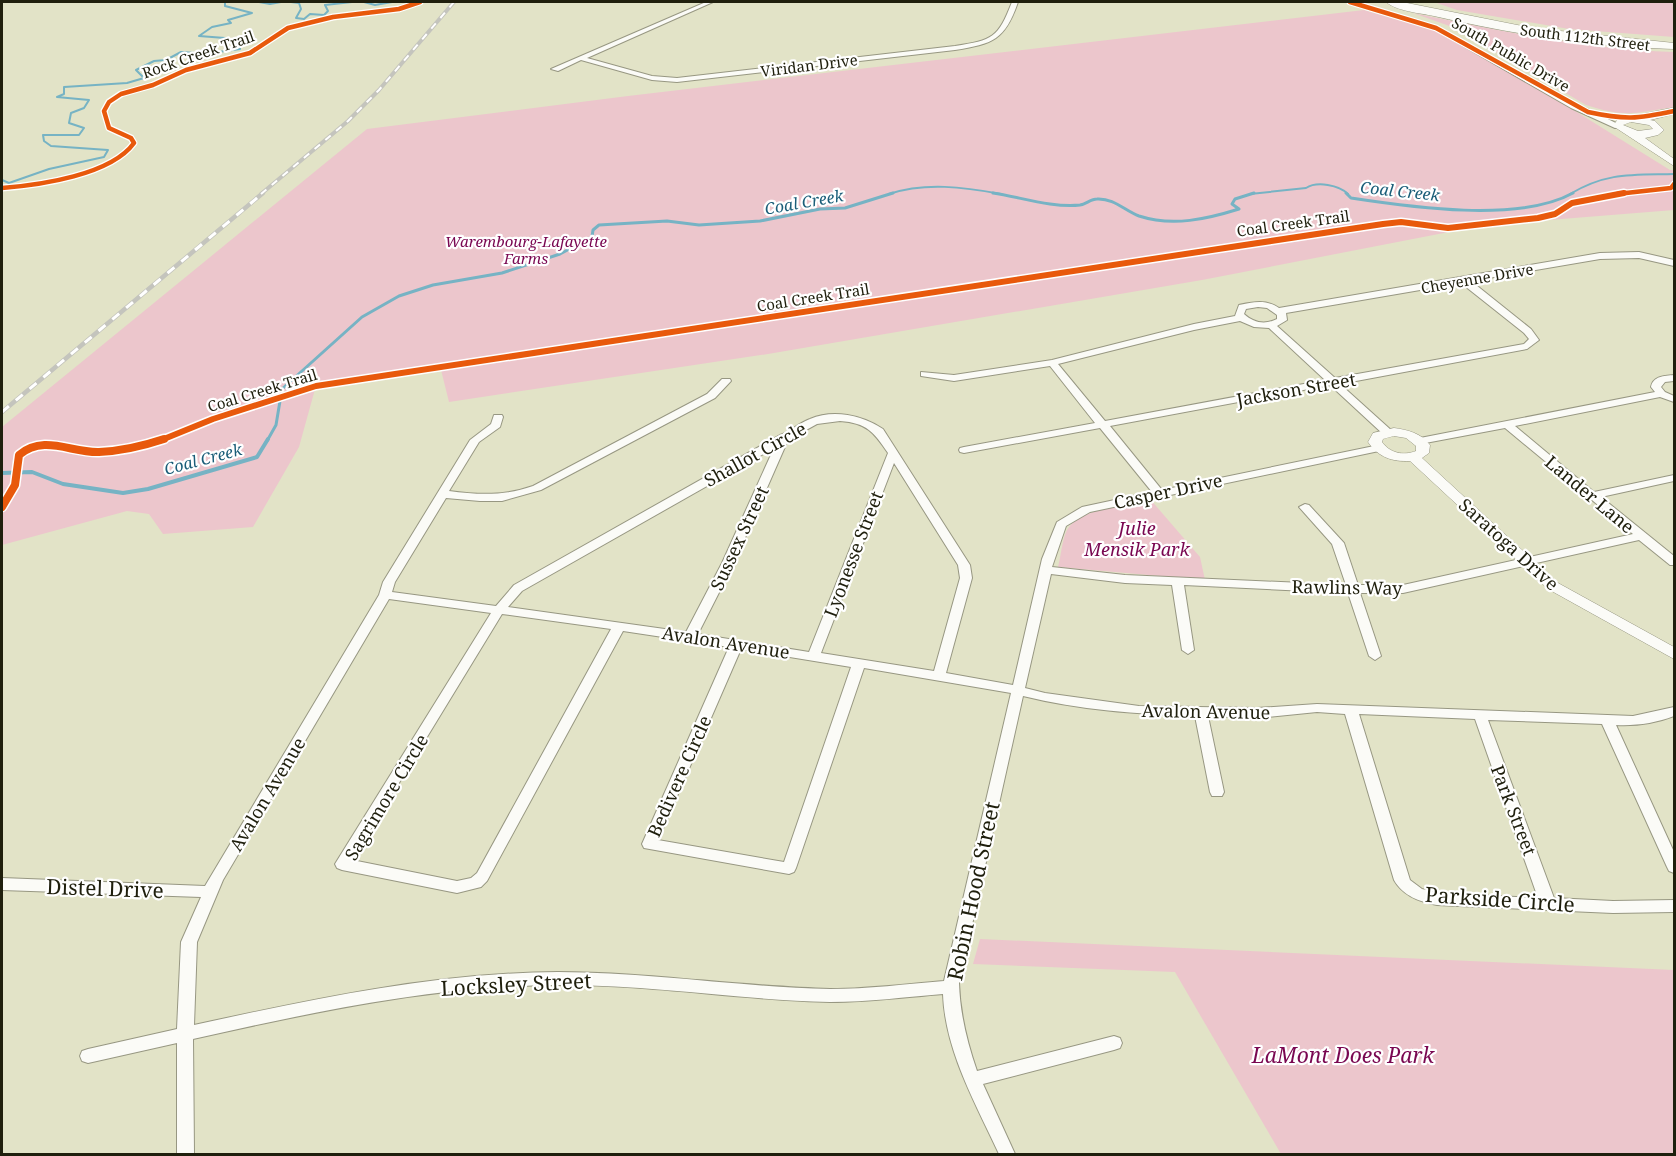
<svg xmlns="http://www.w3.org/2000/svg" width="1676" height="1156" viewBox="0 0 1676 1156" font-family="'Noto Serif',serif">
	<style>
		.green { fill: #ecc6cc }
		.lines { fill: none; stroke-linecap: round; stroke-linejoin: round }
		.stream-far2 { stroke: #76b3c4; stroke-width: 2 }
		.stream-far1 { stroke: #76b3c4; stroke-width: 3 }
		.stream { stroke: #76b3c4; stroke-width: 4 }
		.minor-casing { stroke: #979782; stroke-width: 2 }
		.tertiary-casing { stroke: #979782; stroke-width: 1 }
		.primary-casing { stroke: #979782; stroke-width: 1 }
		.minor { fill: #fbfbf7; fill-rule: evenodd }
		.tertiary { fill: #fbfbf7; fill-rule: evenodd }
		.primary { fill: #fbfbf7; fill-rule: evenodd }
		.rail-far1-casing { stroke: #c4c4bd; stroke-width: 4 }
		.rail-casing { stroke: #c4c4bd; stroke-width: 4.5 }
		.rail-far1 { stroke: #fff; stroke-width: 2; stroke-dasharray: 7; stroke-linecap: butt }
		.rail { stroke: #fff; stroke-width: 3; stroke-dasharray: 9; stroke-linecap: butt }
		.cycleway-far2-casing { stroke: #fff; stroke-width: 7 }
		.cycleway-far1-casing { stroke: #fff; stroke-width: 9 }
		.cycleway-casing { stroke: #fff; stroke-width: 11 }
		.cycleway-far2 { stroke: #e8590c; stroke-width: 4.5 }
		.cycleway-far1 { stroke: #e8590c; stroke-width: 6 }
		.cycleway { stroke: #e8590c; stroke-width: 8 }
		.labels { text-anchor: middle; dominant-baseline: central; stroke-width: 4.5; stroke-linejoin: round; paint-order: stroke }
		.far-street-label { font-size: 15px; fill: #1f1f0d; stroke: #fff }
		.far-park-label { font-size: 15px; font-style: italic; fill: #790751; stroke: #fff }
		.far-water-label { font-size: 16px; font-style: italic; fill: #1a5d78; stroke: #fff }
		.street-label { font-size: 18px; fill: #1f1f0d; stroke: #fff }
		.park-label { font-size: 18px; font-style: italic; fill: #790751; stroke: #fff }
		.near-street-label { font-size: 21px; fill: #1f1f0d; stroke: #fff }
		.near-park-label { font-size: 21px; font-style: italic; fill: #790751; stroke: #fff }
	</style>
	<rect width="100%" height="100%" fill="#e2e3c7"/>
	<path class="green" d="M1434 2H1674V37L1569 29 1457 10Z
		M1364 10 1436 31 1559 101 1670 170H1674V210L1485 225 1202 280 768 354 449 402 441 370 315 389 299 447 253 527 163 534 149 514 127 511 2 545V427L367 129 628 96Z
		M1413 13C1499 31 1586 49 1674 52V107C1635 113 1626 118 1586 105L1455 28Z
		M1150 499 1200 557 1205 580 1058 567C1061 556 1062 540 1067 530 1079 509 1128 504 1150 499Z
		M980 939 1674 970V1154H1281L1175 972 973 964Z"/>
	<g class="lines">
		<path class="stream-far2" d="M259 2 270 4 281 2
			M291 2 299 3 301 9 296 18 304 19 310 14 324 15 328 11 325 5 352 2
			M364 2 375 5 392 2
			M2 180 9 183 49 169 104 157 108 150 51 146 44 141 43 135H79L84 128 69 123 71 113 84 108 89 100 57 97 64 94V87L127 83 144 78 136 70 154 61 166 60 181 52 196 53V55L240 49V44L225 38 199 36 212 27 231 23 228 20 252 13 225 6V2
			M889 194C925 182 964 187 1001 194
			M1250 194 1306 188C1317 181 1339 185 1348 194
			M1570 194C1607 172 1632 175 1674 174"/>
		<path class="stream-far1" d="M993 193C1020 197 1052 208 1080 205 1086 204 1091 199 1097 199 1114 198 1125 211 1139 216 1173 227 1207 219 1239 209L1232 204 1235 199 1254 193
			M1346 193 1351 198C1410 207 1519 223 1573 193
			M267 441 276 425 282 389 362 317 399 296 433 285 502 273 560 254 592 237 593 230 599 225 667 221 699 225 760 221 820 209 845 208 893 193"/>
		<path class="stream" d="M2 473 32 472 63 484 123 493 148 489 257 457 268 439"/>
		<g class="minor-casing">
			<path id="minor" d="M706 2H713L587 58 652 76 677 78 955 46C993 40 998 38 1012 2H1018C1005 40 993 44 955 50L677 82 652 80 581 60 558 71 551 69Z
				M1347 2H1355L1438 27 1577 104 1622 126 1615 128 1571 108 1434 29Z
				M1639 252 1674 260V266L1639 258 1600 259 1471 281 1531 329 1539 340 1527 349 1340 384 1391 430 1392 432 1391 434H1383L1330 385 1110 426 1162 490 1379 445 1384 448 1379 451 1090 512 1066 526 1052 567 1125 575 1346 585 1332 544 1299 507 1305 504 1309 505 1344 543 1358 585H1403L1633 534 1505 428 1420 444 1415 441 1420 438 1655 392 1651 387C1653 376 1664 376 1674 375V381L1665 382 1661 387 1665 392 1674 396V402L1660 397 1515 426 1594 492 1674 475V481L1601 497 1674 556V565H1670L1639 540 1403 593H1360L1381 656 1375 660 1369 656 1348 593 1184 585 1194 650 1188 654 1182 650 1172 585 1125 583 1051 574 1025 688 1045 693 1139 706 1257 708 1317 704 1633 716 1674 707V716C1656 723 1636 726 1616 725L1674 852V873L1669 871 1667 867 1602 724 1488 720 1554 898 1613 901 1674 900V912L1613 913 1437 905C1420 902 1403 896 1394 880L1345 714 1317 712 1257 718 1208 716 1224 792 1222 796H1212L1210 792 1195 716C1137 714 1079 710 1023 696L959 983C960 1014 967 1042 977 1071L1114 1036 1120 1038 1122 1043 1120 1048 1114 1050 983 1084 1015 1154H999C976 1104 945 1051 943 994 906 997 868 1002 830 1002 739 1000 648 984 557 985 434 986 313 1012 193 1039L194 1154H177V1043L88 1063 82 1061 80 1056 82 1051 88 1049 177 1029 181 942 201 897 2 890V878L205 886 379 595 383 582 470 440 491 424 494 415H502L503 417 500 427 479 442 449 491C479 495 505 496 533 486L707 394 722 379H730L731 381 715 398 541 490 502 501H480L446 498 395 582 392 592 496 606 514 585 780 435C791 431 799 423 810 419 833 409 862 415 883 429L970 565 972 578 946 673 1013 685 1042 559 1057 522 1082 507 1152 492 1100 428 964 453 960 452 959 450 960 448 964 447 1095 423 1050 366 954 381 921 376V372L954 375 1052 360 1194 324 1235 316 1239 305C1253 302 1266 299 1279 308L1600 253ZM1461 283 1524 333 1529 339 1524 344 1335 378 1277 326 1287 320 1286 313ZM1258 307 1267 308 1277 315V319C1265 325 1254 323 1244 314L1246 309ZM1240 321 1254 327 1269 328 1325 380 1105 421 1058 364 1194 330ZM840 421C867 423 874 432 888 453L809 652 698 634 734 563 788 440 817 424ZM774 448 722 563 686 632 508 607 522 591ZM894 463 958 565 960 578 934 671 821 653ZM389 599 491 613 335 864 337 868 342 870 457 893 481 887 487 881 623 631 729 647 642 844 644 848 789 874 794 872 796 868 864 668 1011 693 944 981C906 984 868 989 830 989 739 987 649 972 558 972 434 973 313 999 194 1025L197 942 223 880ZM502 614 611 629 477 873 471 878 457 881 352 860ZM741 649 851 667 784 862 658 840ZM1359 714 1475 719 1538 898 1437 893 1422 889 1410 880Z"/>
		</g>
		<g class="tertiary-casing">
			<path id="tertiary" d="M1674 108V114L1650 120 1655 121 1664 130 1658 135 1645 138 1674 159V166L1613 126 1618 119ZM1631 122 1649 125 1653 129 1638 131 1623 125Z
				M1394 428C1408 430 1421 433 1430 445L1429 453 1422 458 1558 583 1674 647V659L1548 589 1410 461C1392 462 1378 457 1368 442L1373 433ZM1394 436 1406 438 1416 446V451C1403 456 1390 453 1382 442L1383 439Z"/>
		</g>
		<g class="primary-casing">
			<path id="primary" d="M1386 2H1402L1532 28 1674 43V49C1594 47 1512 34 1434 16 1420 13 1396 11 1386 2Z"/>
		</g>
		<use href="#minor" class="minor"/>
		<use href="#tertiary" class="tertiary"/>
		<use href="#primary" class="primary"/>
		<g class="rail-far1-casing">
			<path id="rail-far1" d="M261 194 348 121 379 90 454 2"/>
		</g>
		<g class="rail-casing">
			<path id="rail" d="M2 412 263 193"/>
		</g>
		<use href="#rail-far1" class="rail-far1"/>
		<use href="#rail" class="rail"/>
		<g class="cycleway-far2-casing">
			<path id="cycleway-far2" d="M1350 2 1436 28 1588 112C1625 120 1637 119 1674 111
				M2 188C40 185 111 175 134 143L131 138 109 128 104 111 109 102 121 94 153 85 186 70 250 53 288 28 333 17 399 9 420 2
				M1617 194 1671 188 1674 184"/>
		</g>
		<g class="cycleway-far1-casing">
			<path id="cycleway-far1" d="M159 441 213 419 316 386 1383 224 1401 222 1448 228 1538 218 1555 214 1572 203 1624 193"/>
		</g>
		<g class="cycleway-casing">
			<path id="cycleway" d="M2 507 15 485 19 455C44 434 71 453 99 452 121 451 143 446 164 439"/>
		</g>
		<use href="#cycleway-far2" class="cycleway-far2"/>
		<use href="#cycleway-far1" class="cycleway-far1"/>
		<use href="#cycleway" class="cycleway"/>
	</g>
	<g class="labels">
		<g class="far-street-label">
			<text transform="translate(1585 37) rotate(7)">South 112th Street</text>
			<text transform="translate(198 54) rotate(-19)">Rock Creek Trail</text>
			<text transform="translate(1511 54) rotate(30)">South Public Drive</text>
			<text transform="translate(809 65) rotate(-7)">Viridan Drive</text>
			<text transform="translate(1293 223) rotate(-8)">Coal Creek Trail</text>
			<text transform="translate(1477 278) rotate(-10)">Cheyenne Drive</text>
			<text transform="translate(813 297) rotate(-9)">Coal Creek Trail</text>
			<text transform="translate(262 390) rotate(-17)">Coal Creek Trail</text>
		</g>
		<g class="far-park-label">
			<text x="526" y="241">Warembourg-Lafayette<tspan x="526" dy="17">Farms</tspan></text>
		</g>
		<g class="far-water-label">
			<text transform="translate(1400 191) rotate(6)">Coal Creek</text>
			<text transform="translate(804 202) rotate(-10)">Coal Creek</text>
			<text transform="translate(203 459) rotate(-15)">Coal Creek</text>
		</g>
		<g class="street-label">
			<text transform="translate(1296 389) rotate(-10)">Jackson Street</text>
			<text transform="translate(755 454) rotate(-29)">Shallot Circle</text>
			<text transform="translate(1168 491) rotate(-12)">Casper Drive</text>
			<text transform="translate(1590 494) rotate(40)">Lander Lane</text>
			<text transform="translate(739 538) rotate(-65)">Sussex Street</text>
			<text transform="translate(1509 544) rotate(42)">Saratoga Drive</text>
			<text transform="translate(853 554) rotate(-69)">Lyonesse Street</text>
			<text transform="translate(1347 587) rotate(1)">Rawlins Way</text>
			<text transform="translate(726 642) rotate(9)">Avalon Avenue</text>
			<text transform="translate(1206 711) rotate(1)">Avalon Avenue</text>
			<text transform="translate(679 776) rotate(-66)">Bedivere Circle</text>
			<text transform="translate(267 794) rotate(-59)">Avalon Avenue</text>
			<text transform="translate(386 797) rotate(-59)">Sagrimore Circle</text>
			<text transform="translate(1514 810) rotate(69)">Park Street</text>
		</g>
		<g class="park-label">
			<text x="1137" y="528">Julie<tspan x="1137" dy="21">Mensik Park</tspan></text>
		</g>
		<g class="near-street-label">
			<text transform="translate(105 888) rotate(2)">Distel Drive</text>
			<text transform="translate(973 891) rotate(-78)">Robin Hood Street</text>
			<text transform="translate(1500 899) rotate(4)">Parkside Circle</text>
			<text transform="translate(516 984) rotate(-3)">Locksley Street</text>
		</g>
		<g class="near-park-label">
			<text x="1343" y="1055">LaMont Does Park</text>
		</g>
	</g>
	<rect width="1676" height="1156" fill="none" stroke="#1f1f0d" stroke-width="6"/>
</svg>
